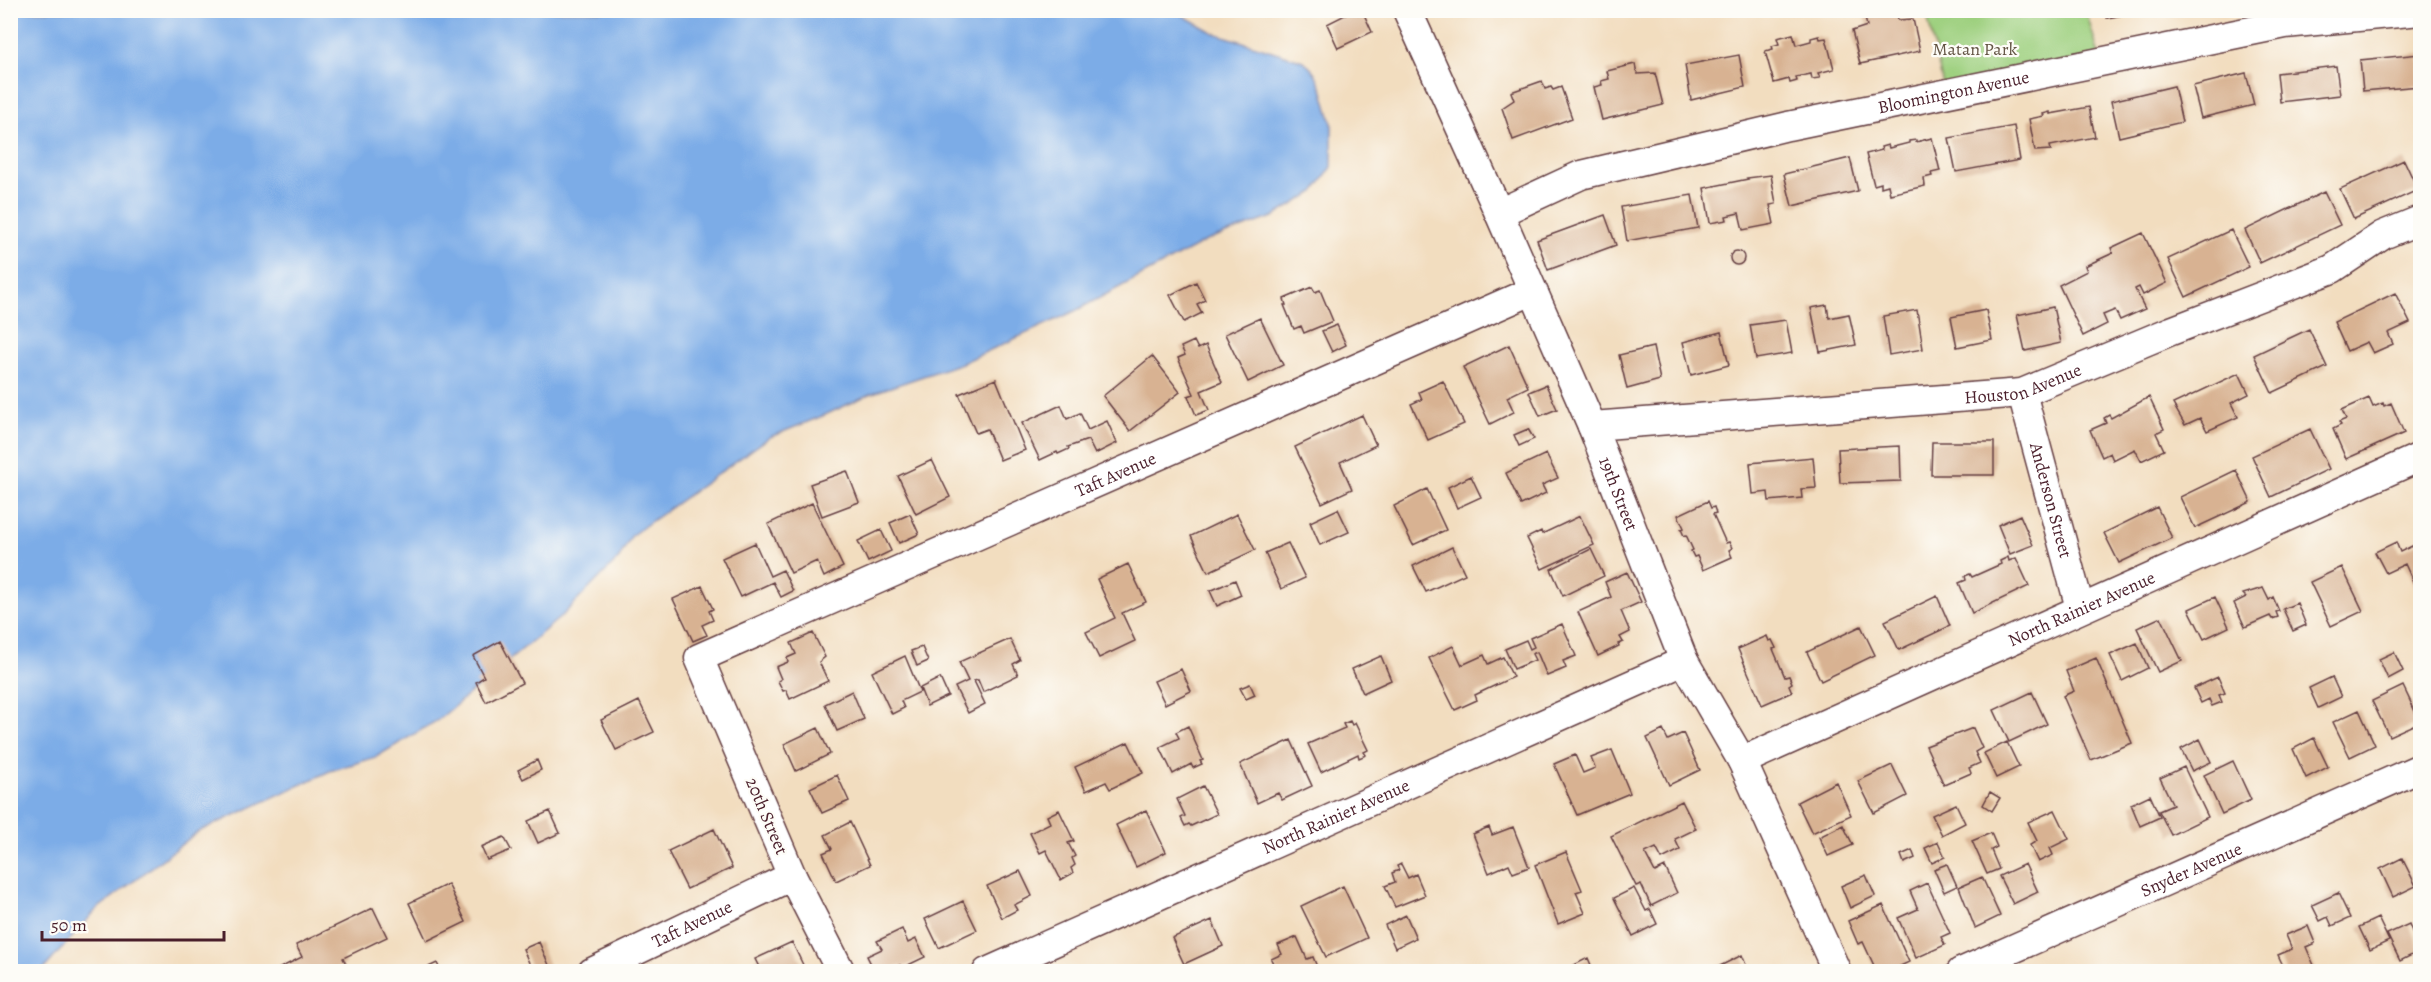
<svg xmlns="http://www.w3.org/2000/svg" width="2431" height="982" viewBox="0 0 2431 982" font-family="Alegreya,serif">
	<style>
		.green { fill: #9ed07f; stroke: #747855; stroke-width: 1.5 }
		.water { fill: #7bace7; stroke: #626689; stroke-width: 1.5 }
		.building { fill: #d8b292 }
		.lines { fill: none; stroke-linecap: round; stroke-linejoin: round }
		.minor-casing { stroke: #633c41; stroke-width: 31 }
		.minor { stroke: #fff; stroke-width: 28 }
		.labels { text-anchor: middle; dominant-baseline: central; stroke-width: 4.5; stroke-linejoin: round; paint-order: stroke }
		.park-label { font-size: 18px; fill: #635444; stroke: #fdfcf7 }
		.street-label { font-size: 18px; fill: #4a1f2b; stroke: #fdfcf7 }
	</style>
	<rect width="100%" height="100%" fill="#fdfcf7"/>
	<filter id="ink" filterUnits="userSpaceOnUse"><feTurbulence type="fractalNoise" baseFrequency=".0167" numOctaves="2"/><feDisplacementMap in="SourceGraphic" scale="12" xChannelSelector="R" yChannelSelector="G"/><feConvolveMatrix kernelMatrix="1 2 1 2 8 2 1 2 1" color-interpolation-filters="sRGB"/></filter>
	<filter id="wash" filterUnits="userSpaceOnUse"><feTurbulence type="fractalNoise" baseFrequency=".008" numOctaves="4" result="noise"/><feDisplacementMap in="SourceGraphic" scale="24" xChannelSelector="R" yChannelSelector="G"/><feGaussianBlur stdDeviation="1.35" result="paint"/><feColorMatrix in="noise" values="0 0 0 0 0 0 0 0 0 0 0 0 0 0 0 0 0 1.4 0 .05"/><feComposite in="paint" operator="in"/></filter>
	<g filter="url(#wash)">
		<rect width="100%" height="100%" fill="#f2ddbf"/>
		<path class="green" d="M1926 11H2086L2101 62 1945 94Z"/>
		<path class="water" d="M10 11H1175L1214 33 1304 61 1315 73 1322 88 1332 123V167L1314 192 1273 217 1206 241 1075 311 962 363 870 394 825 415 770 437 632 535 619 558 563 615 438 720 376 757 330 771 198 832 96 910 42 971H11Z"/>
		<g id="blocks">
			<path class="building" d="M1355 10H1362L1372 32 1338 48 1327 24Z
				M1882 10H1896L1898 20 1913 19 1920 51 1860 64 1852 31 1867 26 1864 14Z
				M2106 10H2139V12L2107 18Z
				M1793 34 1796 45 1811 41V38L1819 36 1820 39 1826 38 1834 69 1818 73 1820 78 1812 79 1811 74 1796 77 1797 81 1790 83 1789 79 1774 83 1765 51 1773 49 1772 46 1779 44 1777 38Z
				M2420 54V86L2363 91 2360 60Z
				M1739 55 1745 87 1691 100 1685 65Z
				M1635 64 1637 74 1655 73 1663 105 1602 120 1594 87 1602 85 1601 81 1609 79 1607 71Z
				M2336 66 2340 95 2280 102 2277 73Z
				M2246 73 2254 105 2201 118 2193 86Z
				M1542 81 1545 89 1551 87 1553 90 1561 87 1572 118 1513 140 1502 108 1514 100 1511 92Z
				M2174 86 2182 122 2119 137 2111 101Z
				M2089 107 2095 137 2050 146 2051 150 2035 151 2029 119 2044 116 2043 114 2050 112V114Z
				M2014 126 2020 160 1956 172 1949 138Z
				M1932 138 1940 171 1931 173 1932 176 1924 178 1925 186 1890 194 1888 185 1881 187V183L1874 185 1866 154 1882 150 1881 147 1888 145 1889 148 1909 143V141L1916 140V142Z
				M1850 158 1858 191 1792 206 1784 174Z
				M2404 160 2418 190 2354 219 2340 189Z
				M1771 175 1776 204 1770 205 1774 224 1743 230 1739 213 1726 216 1727 220 1710 223 1704 188 1748 179 1747 178Z
				M2324 192 2340 225 2260 263 2245 230Z
				M1692 195 1698 228 1627 241 1621 207Z
				M1605 215 1616 245 1548 270 1537 240Z
				M2231 230 2249 267 2186 297 2168 259Z
				M2143 233 2167 283 2143 295 2139 287 2135 289 2145 309 2120 320 2115 310 2103 315 2107 324 2083 336 2059 285 2087 271 2085 266 2113 253 2111 248Z
				M1730 258a7 7 0 1 1 14 0a7 7 0 1 1-14 0Z
				M1196 282 1205 300 1197 304 1202 313 1184 322 1170 295Z
				M1312 287 1315 292 1320 290 1333 321 1304 333 1301 326 1294 329 1284 305H1286L1284 299Z
				M2395 293 2410 323 2388 333 2393 344 2373 353 2367 342 2347 351 2334 322Z
				M1827 305 1829 318 1849 314 1856 345 1820 352 1811 308Z
				M2053 307 2061 343 2025 351 2017 315Z
				M1917 310 1923 349 1889 355 1883 316Z
				M1986 310 1992 340 1957 347 1951 317Z
				M1260 318 1283 365 1248 382 1225 334Z
				M1786 320 1792 353 1756 359 1750 325Z
				M1337 325 1346 345 1332 352 1322 331Z
				M2309 329 2327 367 2272 393 2254 355Z
				M1721 332 1729 365 1691 375 1683 342Z
				M1194 341 1198 349 1206 345 1222 382 1201 391 1209 410 1196 415 1188 396 1194 394 1178 358 1185 355 1181 347Z
				M1509 345 1528 387 1507 397 1514 412 1490 424 1463 367Z
				M1653 347 1660 380 1627 389 1619 355Z
				M1152 356 1180 392 1130 431 1103 396Z
				M2239 373 2249 394 2231 403 2238 417 2207 431 2200 418 2185 425 2173 404Z
				M996 379 1025 450 1000 460 987 429 976 433 959 394Z
				M1443 381 1464 424 1428 440 1411 404 1422 399 1419 392Z
				M1546 385 1557 409 1540 416 1529 392Z
				M2149 397 2164 429 2156 433 2164 450 2141 461 2135 449 2113 460 2110 453 2102 457 2090 430 2106 423 2104 418 2109 415 2111 418Z
				M2369 398 2373 407 2383 403 2384 406 2391 403 2404 433 2346 459 2333 429 2341 425 2339 422 2346 419 2342 410Z
				M1061 405 1067 419 1080 413 1088 430 1107 421 1117 443 1095 454 1088 440 1068 447 1069 449 1058 454 1057 452 1040 460 1022 423Z
				M1362 415 1376 445 1340 462 1352 489 1322 503 1295 447Z
				M1528 429 1534 439 1519 446 1514 435Z
				M2310 429 2329 469 2271 497 2252 456Z
				M1932 442H1994V475H1931Z
				M1900 446 1901 481 1840 483 1838 449Z
				M1546 454 1558 478 1542 485 1546 493 1521 505 1506 473Z
				M1813 457 1816 488 1801 489 1802 498 1769 501 1768 492 1753 494 1750 463Z
				M932 460 950 497 916 514 898 476Z
				M2236 470 2251 502 2195 528 2180 497Z
				M847 471 859 502 822 516 810 484Z
				M1471 476 1481 497 1457 508 1448 487Z
				M1427 489 1446 530 1413 545 1394 506Z
				M1708 501 1711 508 1714 507 1716 513 1713 514 1726 543 1729 542 1732 548 1729 550 1732 557 1703 570 1697 556 1694 557 1691 551 1693 550 1686 535 1684 536 1681 529 1684 528 1678 515Z
				M812 503 843 567 824 577 817 561 791 573 768 524Z
				M2157 507 2172 538 2119 563 2104 533Z
				M1338 509 1349 532 1320 545 1310 522Z
				M910 514 919 534 899 543 890 523Z
				M1237 514 1255 550 1208 572 1191 536Z
				M2020 515 2033 545 2010 554 1998 525Z
				M1580 516 1594 545 1542 569 1527 538 1541 531 1542 534Z
				M881 530 891 551 868 562 858 541Z
				M2396 542 2400 552 2420 542V597L2405 564 2386 573 2375 552Z
				M755 543 770 576 783 570 793 591 781 597 773 582 741 597 722 558Z
				M1288 543 1305 578 1281 589 1265 553Z
				M1452 547 1465 574 1426 592 1413 566Z
				M1591 549 1604 576 1563 596 1551 569Z
				M2008 557 2009 561 2016 558 2029 586 1972 613 1959 583 1966 580 1965 576 1970 574 1972 577 2001 564 2000 561Z
				M1128 564 1146 602 1122 613 1135 641 1099 658 1086 632 1115 618 1097 579Z
				M2342 567 2363 611 2331 626 2310 582Z
				M1627 572 1641 602 1621 611 1630 632 1620 637 1623 642 1618 644 1619 646 1598 656 1578 612 1611 597 1605 582Z
				M1235 580 1241 595 1217 606 1210 591Z
				M702 586 713 609 709 611 713 620 702 625 707 635 693 641 673 599Z
				M2263 588 2269 600 2273 597 2279 611 2276 612 2278 617 2272 619 2270 616 2245 627 2234 603 2246 597 2243 594Z
				M1937 596 1950 626 1899 650 1885 621Z
				M2215 597 2229 627 2204 639 2189 609Z
				M2297 603 2306 625 2293 631 2283 609Z
				M2161 617 2182 661 2158 672 2137 628Z
				M1562 624 1576 656 1563 661 1566 668 1547 676 1537 652 1532 654 1535 660 1514 669 1505 649 1526 640 1530 649 1534 647 1530 638Z
				M1861 626 1875 655 1821 681 1807 652Z
				M813 633 825 657 819 662 828 681 790 699 786 690 783 691 778 681 781 679 776 667 788 662 787 658 796 654 791 643Z
				M1767 636 1769 641 1772 640 1776 648 1773 649 1785 677 1789 676 1792 683 1789 685 1792 692 1762 705 1738 649Z
				M1010 639 1020 660 1013 664 1018 675 983 692 978 680 974 681 985 704 968 713 955 687 968 681 959 662Z
				M500 641 522 683 486 702 476 682 484 677 473 656Z
				M2137 643 2148 668 2122 681 2110 655Z
				M1453 646 1462 665 1484 655 1488 664 1503 657 1513 677 1475 695 1477 700 1455 710 1429 658Z
				M922 647 928 661 917 666 911 651Z
				M2394 652 2403 671 2388 679 2379 659Z
				M905 656 920 692 901 701 904 708 892 714 872 672Z
				M1381 656 1391 680 1363 693 1352 669Z
				M2096 658 2132 743 2091 760 2063 696 2074 691 2066 671Z
				M1181 669 1191 691 1165 704 1154 681Z
				M2218 677 2225 693 2219 695 2222 702 2212 706 2209 699 2201 703 2194 688Z
				M2332 677 2341 697 2318 708 2309 688Z
				M940 678 948 696 927 706 920 688Z
				M1250 684 1255 695 1246 699 1240 688Z
				M2403 686 2420 722 2389 736 2372 701Z
				M852 691 864 719 837 731 825 704Z
				M2032 692 2047 724 2009 742 1994 710Z
				M639 701 654 732 616 750 601 720Z
				M2359 710 2375 745 2350 757 2333 722Z
				M1350 721 1352 725 1355 723 1368 750 1364 752 1366 755 1359 758 1358 754 1321 772 1308 744 1345 728 1343 724Z
				M1188 726 1203 760 1200 761 1202 764 1193 768 1191 764 1173 774 1160 747 1179 738 1176 732Z
				M818 728 830 754 796 771 784 744Z
				M1973 728 1982 748 1975 752 1980 763 1969 768 1971 773 1944 785 1926 746Z
				M1663 730 1668 740 1683 733 1700 770 1669 785 1647 738Z
				M2314 738 2328 767 2306 778 2293 749Z
				M2200 739 2211 762 2192 771 2181 749Z
				M1291 740 1312 786 1282 800 1278 793 1257 803 1240 764Z
				M1128 742 1143 773 1110 789 1106 782 1086 791 1075 767Z
				M2007 742 2019 767 1996 778 1984 753Z
				M1612 750 1630 793 1577 815 1554 764 1575 755 1583 773 1595 768 1591 758Z
				M537 760 541 770 523 779 518 770Z
				M2233 761 2251 800 2222 814 2204 775Z
				M1892 765 1907 796 1874 813 1858 781Z
				M2184 767 2208 817 2171 835 2159 811 2173 805 2160 778Z
				M837 775 849 801 822 813 810 788Z
				M1836 782 1851 815 1812 833 1797 802Z
				M1203 786 1217 814 1191 826 1189 824 1185 826 1181 818 1185 816 1177 799Z
				M1990 792 2000 798 1992 811 1983 805Z
				M2150 795 2160 817 2140 826 2131 804Z
				M1682 801 1696 829 1675 839 1680 850 1662 859 1656 848 1645 853 1655 872 1665 867 1677 893 1651 906 1641 884 1636 886 1611 836Z
				M1956 804 1965 823 1942 835 1932 815Z
				M1059 810 1074 841 1068 843 1075 856 1072 858 1075 865 1071 868 1073 873 1061 880 1046 850 1040 853 1030 833 1050 823 1047 816Z
				M1146 810 1166 852 1136 867 1116 825Z
				M2055 810 2069 839 2050 848 2053 855 2038 862 2030 845 2037 841 2028 822Z
				M550 811 560 833 538 843 528 821Z
				M850 822 870 865 836 881 823 853 832 849 825 835Z
				M1843 825 1853 845 1828 856 1819 837Z
				M1489 827 1492 835 1513 827 1529 867 1513 873 1509 864 1489 873 1473 834Z
				M714 829 732 868 687 889 668 851Z
				M1991 833 1997 847 1991 850 1999 869 1987 874 1972 841Z
				M504 837 511 850 487 860 481 847Z
				M1938 842 1945 857 1932 863 1925 848Z
				M1912 850 1915 858 1904 863 1901 855Z
				M1566 852 1582 890 1576 892 1585 913 1558 924 1535 865Z
				M2402 858 2416 886 2393 897 2380 869Z
				M1401 864 1408 878 1416 874 1425 895 1395 907 1385 886 1395 882 1392 873 1399 870 1397 866Z
				M1947 864 1957 886 1944 892 1934 869Z
				M2025 864 2038 892 2013 904 1999 876Z
				M1020 871 1032 896 1014 905 1017 910 1002 918 987 886Z
				M1866 875 1875 896 1850 908 1841 886Z
				M1982 877 2000 916 1975 928 1959 887Z
				M1927 883 1950 933 1941 937 1945 945 1916 958 1898 918 1918 909 1910 891Z
				M448 884 466 922 427 941 409 903Z
				M1343 886 1367 938 1326 957 1301 906Z
				M1634 888 1646 911 1650 909 1657 924 1633 936 1614 898Z
				M2338 893 2350 918 2332 926 2328 917 2320 921 2312 905Z
				M963 901 977 930 939 948 925 919Z
				M1883 905 1909 962 1888 972H1877L1863 942 1858 944 1848 921Z
				M373 908 387 937 343 958 346 964 331 972H272L302 957 296 945Z
				M1406 915 1416 938 1395 948 1385 925Z
				M2378 918 2389 941 2370 950 2359 927Z
				M1212 920 1223 946 1184 964 1172 938Z
				M2409 924 2420 951 2400 961 2387 934Z
				M2308 926 2315 943 2306 947 2317 972H2286L2278 955 2292 949 2286 935Z
				M902 929 908 943 916 939 925 957 902 968 900 965 886 972H875L867 956 882 949 877 941Z
				M1297 937 1307 959 1313 957 1319 972H1277L1271 959 1282 954 1278 945Z
				M539 942 549 965 533 972 523 949Z
				M792 942 805 969 798 972H756L760 969 755 959Z
				M1742 955 1749 972H1708Z
				M1588 958 1594 972H1578L1574 965Z
				M437 963 441 972H418Z"/>
		</g>
	</g>
	<g filter="url(#ink)">
		<use href="#blocks" fill-opacity="0" stroke="#633c41" stroke-width="1.5"/>
		<g class="lines">
			<g class="minor-casing">
				<g id="minor">
					<path id="s1" d="M1407 10 1499 213 1592 426 1684 661 1742 761 1837 972"/>
					<path id="s2" d="M1499 213 1581 175 1788 126 2285 24 2420 11"/>
					<path id="s3" d="M2022 393 2080 608"/>
					<path id="s4" d="M1592 426 2022 393 2171 331 2332 269 2383 235 2420 220"/>
					<path id="s5" d="M1742 761 2420 457"/>
					<path id="s6" d="M592 972 792 876"/>
					<path id="s7" d="M841 972 792 876 699 658 1532 291"/>
					<path id="s8" d="M987 972 1684 661"/>
					<path id="s9" d="M1961 972 2420 768"/>
				</g>
			</g>
			<use href="#minor" class="minor"/>
		</g>
	</g>
	<g class="labels">
		<g class="park-label">
			<text x="1975" y="49">Matan Park</text>
		</g>
		<g class="street-label">
			<text stroke="none"><textPath href="#s2" startOffset="472">Bloomington Avenue</textPath></text>
			<text stroke="none"><textPath href="#s4" startOffset="434">Houston Avenue</textPath></text>
			<text stroke="none"><textPath href="#s7" startOffset="800">Taft Avenue</textPath></text>
			<text stroke="none"><textPath href="#s1" startOffset="528">19th Street</textPath></text>
			<text stroke="none"><textPath href="#s3" startOffset="111">Anderson Street</textPath></text>
			<text stroke="none"><textPath href="#s5" startOffset="372">North Rainier Avenue</textPath></text>
			<text transform="translate(767 816) rotate(67)">20th Street</text>
			<text stroke="none"><textPath href="#s8" startOffset="382">North Rainier Avenue</textPath></text>
			<text stroke="none"><textPath href="#s9" startOffset="252">Snyder Avenue</textPath></text>
			<text stroke="none"><textPath href="#s6" startOffset="111">Taft Avenue</textPath></text>
		</g>
	</g>
	<rect width="2431" height="982" fill="none" stroke="#fdfcf7" stroke-width="36"/>
	<path d="M42 931v9h182v-9" fill="none" stroke="#4a1f2b" stroke-width="3"/>
	<text x="51" y="931" font-size="18" fill="#4a1f2b" stroke="#fdfcf7" stroke-width="4.5" paint-order="stroke">50 m</text>
</svg>
